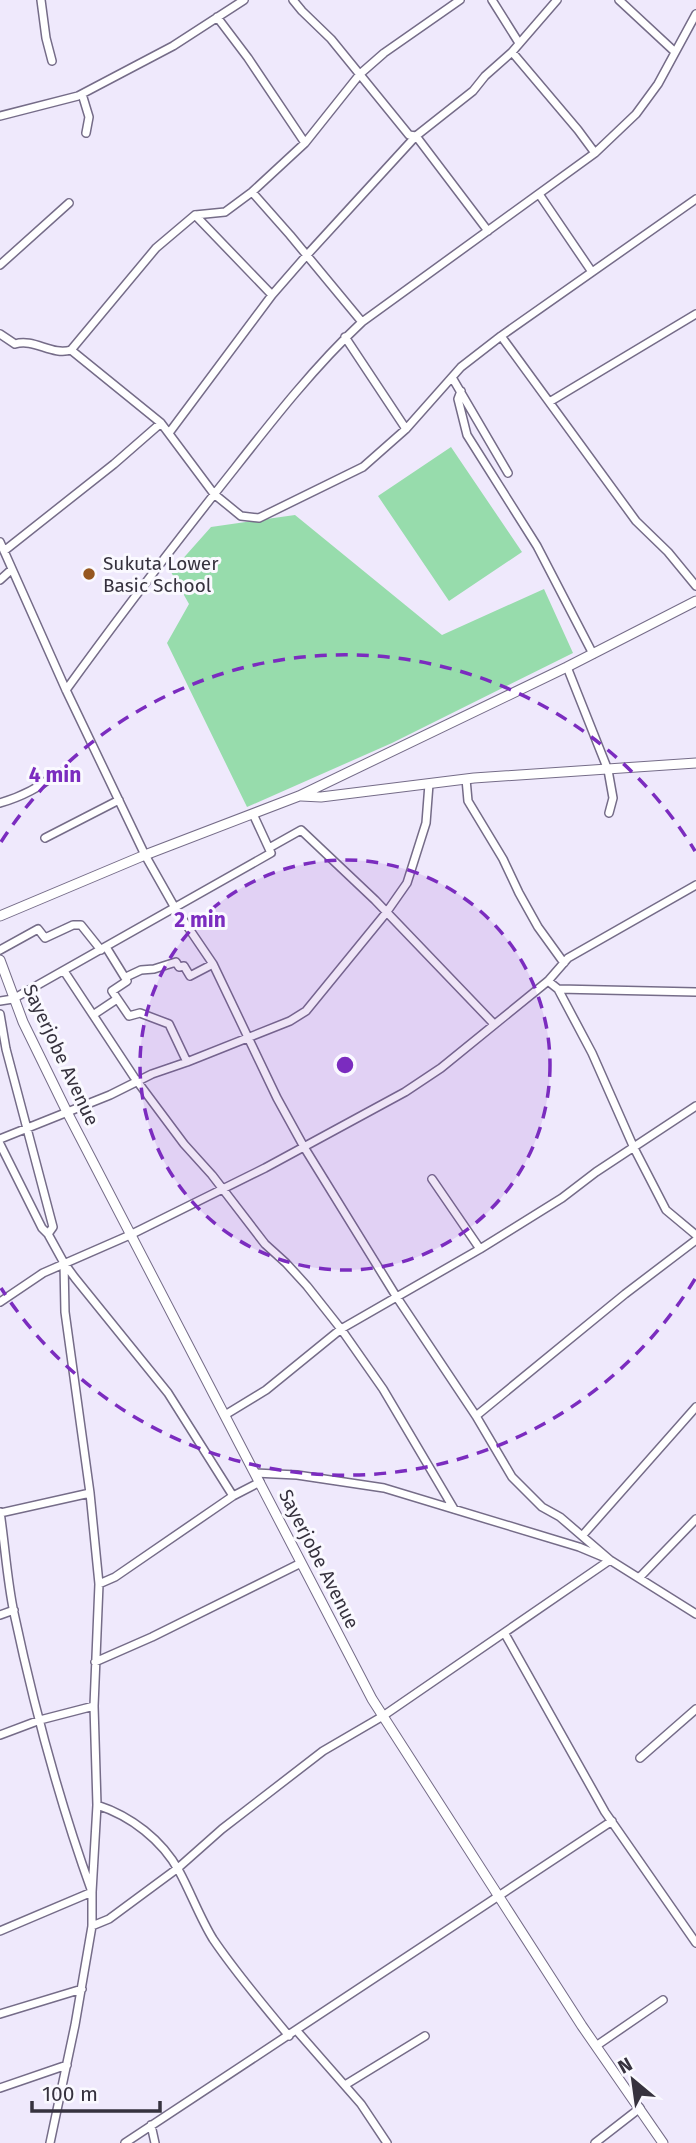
<svg xmlns="http://www.w3.org/2000/svg" width="696" height="2143" viewBox="0 0 696 2143" font-family="'Fira Sans',sans-serif">
	<style>
		.green { fill: #97dcac }
		.lines { fill: none; stroke-linecap: round; stroke-linejoin: round }
		.minor-casing { stroke: #756c88; stroke-width: 10 }
		.tertiary-casing { stroke: #756c88; stroke-width: 11 }
		.minor { stroke: #fff; stroke-width: 7 }
		.tertiary { stroke: #fff; stroke-width: 9 }
		.ring { fill: none; stroke: #7b2cbf; stroke-width: 3.5; stroke-dasharray: 12 9 }
		.poi-dot { fill: #96571f; stroke: #faf9ff; stroke-width: 2.5 }
		.labels { text-anchor: middle; dominant-baseline: central; stroke-width: 6; stroke-linejoin: round; paint-order: stroke }
		.poi-label { font-size: 19px; fill: #36323e; stroke: #faf9ff; text-anchor: start }
		.street-label { font-size: 19px; fill: #36323e; stroke: #faf9ff }
		.centre { fill: #7b2cbf; stroke: #faf9ff; stroke-width: 3.5 }
		.ring-label { font-size: 21px; text-anchor: middle; font-weight: bold; fill: #7b2cbf; stroke: #faf9ff; stroke-width: 6; stroke-linejoin: round; paint-order: stroke }
	</style>
	<rect width="100%" height="100%" fill="#efe9fc"/>
	<path class="green" d="M451 447 522 552 449 601 378 496Z
		M295 515 442 635 544 589 573 653 392 743 247 807 167 643 189 604 171 572 211 527Z"/>
	<g class="lines">
		<g class="minor-casing">
			<path id="minor" d="M41 0 46 38 52 61
				M293 0 302 11 331 39 409 135 416 136 488 231
				M460 0 384 53 360 74 305 143 252 192 225 212 195 215 156 248 71 350 161 423 214 494 241 516 259 518 363 467 406 429 461 367 501 336 696 199
				M492 0 519 43
				M619 0 675 52
				M217 17 248 58 305 143
				M512 52 578 130 595 153
				M82 94 89 117 86 133
				M0 116 78 96 173 46 244 0
				M252 192 290 235 362 322
				M539 194 592 272
				M195 215 272 295
				M0 265 69 203
				M0 334 15 344C34 338 52 356 71 350
				M501 336 636 521 668 552 696 586
				M345 337 406 429
				M453 379 508 473
				M461 391 458 399 467 435 537 546 593 654
				M551 401 696 314
				M169 433 272 295 306 256 416 136 473 91 485 76 512 52 557 0
				M0 542 66 690 145 855 175 908 213 964 277 1098 304 1147 396 1296 476 1416 512 1477 542 1507 560 1517 610 1560 696 1614
				M4 551 114 464 161 423
				M0 580 11 570
				M567 667 608 770 613 798 609 813
				M66 690C121 614 177 541 235 468 275 417 315 366 362 322L595 153 636 114 658 84 696 14
				M466 779 468 801 503 859 519 893 538 927 564 963
				M0 803C20 797 38 789 54 775
				M45 838 119 800
				M269 848 301 830 375 900 494 1024
				M106 947 127 981 112 991 129 1016 140 1013 169 1024 187 1062
				M0 950 38 929 45 938 73 925H81L101 950
				M64 971 134 1077 184 1144 212 1175 265 1244 286 1263 307 1286 341 1329 383 1389 454 1509
				M126 977 141 970 154 969 176 962 179 967 184 966 190 976 213 964
				M548 981 558 989 592 1053 634 1148 666 1210 696 1235
				M558 989 696 992
				M0 1001 13 999 271 853 253 814
				M0 1014 6 1049 53 1227 48 1234
				M93 1015 117 999
				M0 1139 110 1095 152 1074 187 1062 290 1021 306 1011 386 913 407 883 426 823 429 784
				M0 1144 42 1228 48 1234 64 1263 75 1278 168 1393 233 1496
				M432 1179 480 1249
				M0 1302 43 1273 130 1235 265 1168 405 1092 441 1068 548 981 568 958 696 885
				M225 1415 266 1390 341 1329 480 1249 562 1198 596 1172 696 1106
				M476 1416 625 1294 696 1240
				M255 1473 297 1475 384 1488 579 1547 603 1557
				M0 1512C5 1545 7 1580 14 1613 34 1707 59 1801 92 1892L0 1931
				M0 1513 90 1493
				M582 1536 696 1407
				M639 1578 696 1519
				M99 1584 115 1577 233 1496 260 1482
				M0 1615 14 1610
				M505 1634 605 1812 696 1943
				M95 1662 152 1637 301 1563
				M0 1735 40 1720 94 1706
				M640 1758 696 1709
				M97 1805C131 1816 162 1840 179 1871 191 1893 200 1918 213 1939 236 1973 263 2005 289 2036
				M92 1926 109 1919 178 1868 222 1829 323 1751 383 1716 610 1560
				M0 2014 82 1989
				M297 2031 361 2104 387 2143
				M596 2046 663 2000
				M345 2085 425 2036
				M0 2088 67 2065
				M151 2125 155 2143
				M50 2143 75 2025 92 1926V1892L97 1805 94 1706 99 1584 90 1493 65 1312 64 1263
				M125 2143 612 1821
				M595 2143 640 2108"/>
		</g>
		<g class="tertiary-casing">
			<path id="tertiary" d="M301 796 321 797 474 778 696 763
				M0 916 145 855 299 796 567 667 696 601
				M0 960 23 1022 67 1112 372 1699 582 2026 663 2143"/>
		</g>
		<use href="#minor" class="minor"/>
		<use href="#tertiary" class="tertiary"/>
	</g>
	<circle cx="345" cy="1065" r="205" fill="#7b2cbf" fill-opacity=".12"/>
	<g class="ring">
		<circle cx="345" cy="1065" r="205"/>
		<path d="M695 1279A410 410 0 0 1 1 1288M1 842A410 410 0 0 1 695 851"/>
	</g>
	<circle class="poi-dot" cx="89" cy="574" r="7"/>
	<g class="labels">
		<g class="poi-label">
			<text x="103" y="563">Sukuta Lower<tspan x="103" dy="22">Basic School</tspan></text>
		</g>
		<g class="street-label">
			<text transform="translate(61 1055) rotate(65)">Sayerjobe Avenue</text>
			<text transform="translate(319 1559) rotate(63)">Sayerjobe Avenue</text>
		</g>
	</g>
	<circle cx="345" cy="1065" r="10" class="centre"/>
	<g class="ring-label">
		<text x="55" y="782">4 min</text>
		<text x="200" y="927">2 min</text>
	</g>
	<g transform="translate(633 2080) rotate(331)" stroke="#faf9ff" stroke-width="5" paint-order="stroke">
	<path d="M0-5L12 26L0 18L-12 26Z" fill="#36323e"/>
	<text y="-10" font-size="19" font-weight="bold" text-anchor="middle" fill="#36323e">N</text>
	</g>
	<path d="M32 2101v10h128v-10" fill="none" stroke="#36323e" stroke-width="3.5"/>
	<text x="42" y="2101" font-size="21" fill="#36323e" stroke="#faf9ff" stroke-width="5" paint-order="stroke">100 m</text>
</svg>
